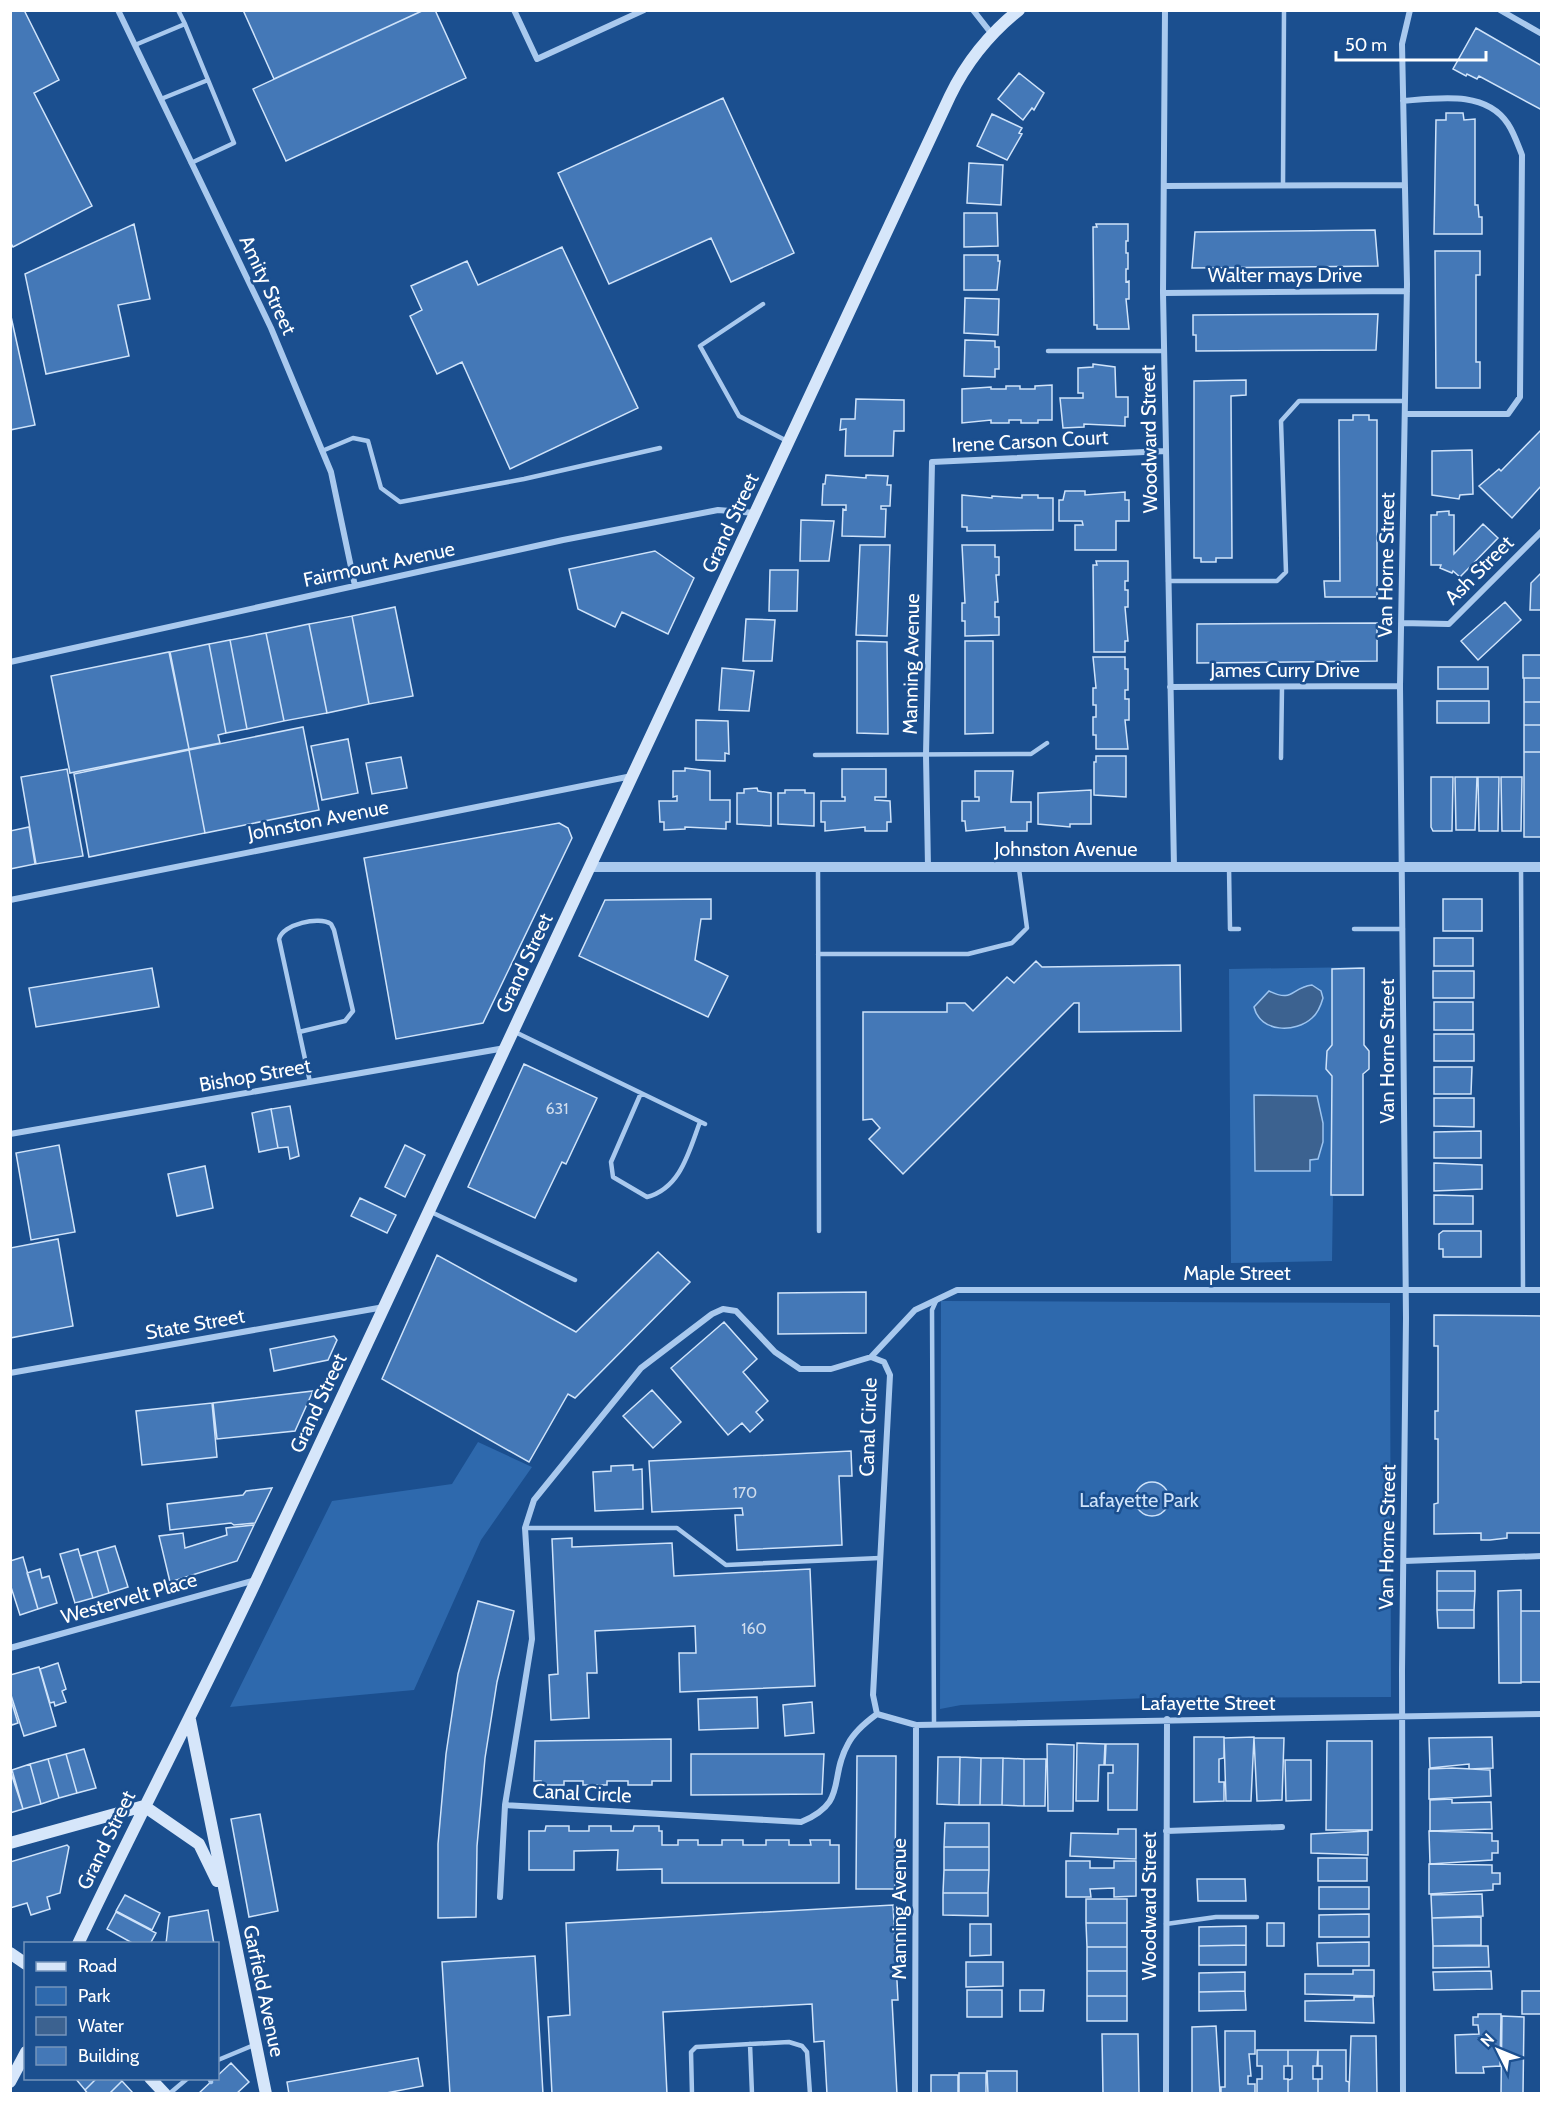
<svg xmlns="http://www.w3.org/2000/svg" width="1552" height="2104" viewBox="0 0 1552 2104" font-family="Cabin,sans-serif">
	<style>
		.green { fill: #2e69ad }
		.water { fill: #3c6290; stroke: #9cc4f0; stroke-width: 1.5 }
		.building { fill: #4478b7; stroke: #cfe3fa; stroke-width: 1.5 }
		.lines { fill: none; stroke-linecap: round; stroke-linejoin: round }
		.service { stroke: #a9c9ee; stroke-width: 4.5 }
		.minor { stroke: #a9c9ee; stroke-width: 6 }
		.tertiary { stroke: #a9c9ee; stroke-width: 10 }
		.secondary { stroke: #d6e6fa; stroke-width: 12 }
		.labels { text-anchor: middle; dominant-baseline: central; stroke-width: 5; stroke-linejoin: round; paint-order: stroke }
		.number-label { font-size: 16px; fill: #d0dded }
		.street-label { font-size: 20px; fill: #fff; stroke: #1b4f8f }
		.park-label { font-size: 20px; fill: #cfe3fa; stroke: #1b4f8f }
	</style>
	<rect width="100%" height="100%" fill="#1b4f8f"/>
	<path class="green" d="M1362 967 1364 1196H1333L1332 1261 1231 1263 1229 969Z
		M941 1301 1390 1303 1391 1697 1149 1698 961 1705 940 1709Z
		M478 1442 532 1467 481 1540 414 1690 230 1707 332 1501 452 1484Z"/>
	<path class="water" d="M1312 985 1321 991 1323 998C1321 1005 1318 1013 1312 1018 1296 1033 1260 1033 1254 1007L1269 991C1294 1003 1290 988 1312 985Z
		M1254 1095 1317 1096 1323 1123V1142L1318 1159 1310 1160V1171H1255Z"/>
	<path class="building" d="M10 10H24L59 80 34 93 92 206 13 247 10 242Z
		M243 10H424L274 79Z
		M424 10H435L466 78 286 161 253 89Z
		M1476 28 1542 66V110L1479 76 1477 79 1467 74 1466 76 1453 69Z
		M1019 73 1044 93 1034 110 1032 108 1023 120 998 99Z
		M723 98 794 253 731 282 711 238 609 284 558 173Z
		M1446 113H1463L1464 120 1475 119V205H1478L1479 217H1482V234H1434L1436 120H1446Z
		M992 114 1022 128 1019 133 1022 134 1007 160 977 146Z
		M969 163 1003 165 1001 205 967 203Z
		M964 213H997L998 246 964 247Z
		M134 224 150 299 118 305 129 356 46 374 25 274Z
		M1096 224H1128V241H1126V253H1128V269H1126V282L1129 281V299H1126L1129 329H1097V325H1094L1093 227H1097Z
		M1375 230 1378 266 1192 268 1195 232Z
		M562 247 638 408 510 469 462 362 437 374 410 316 422 310 411 286 467 261 478 285Z
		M1435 251H1480V275H1476V362H1480V388H1436Z
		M964 255H998V261H1000L997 290H964Z
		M965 298 999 299 998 335 964 333Z
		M10 312 35 425 10 430Z
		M1378 314 1376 350 1196 351V335H1193V315Z
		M965 340 995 341V347H999V369H995V377L964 376Z
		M1093 364 1115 367 1116 397H1128V417H1125V426L1084 424V427L1063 428 1060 398H1083V393H1078V368L1093 367Z
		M1246 380V395L1231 396 1232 558H1216V562H1201V558H1194V381Z
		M1052 385V420H1038V423H1021V420H1009V423H991V420L962 423V389L991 387V389H1006V386H1020V389H1035V386Z
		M856 399 904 400V431H894L893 456H845L846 429 840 430 841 419H855Z
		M1353 415H1369V420H1377V597H1325L1324 581H1340L1339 420H1353Z
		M1542 429V485L1512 518 1479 486 1499 469 1501 471Z
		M1472 450 1473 494 1460 495 1459 499 1432 495V451Z
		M826 475 866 478V475L888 476 887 485H891L890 506H881V509H886L885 537 842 536 843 509 846 510V505H822L823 484H825Z
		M1065 491H1085V495L1125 492V500H1129V521H1116V550H1075V525H1083L1082 521H1059V500H1063Z
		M962 495 992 498V496L1022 498V495H1038V498H1053V530L967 531V527H962Z
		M1449 511V515H1454V554L1483 524 1498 538 1460 577 1453 571 1452 573 1440 568 1441 565H1431V515H1437V512Z
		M801 520 834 521 829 561H800Z
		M860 545H890L887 636 856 635Z
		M962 545H995V557H999V575H996L998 602H995V617H999V635L965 636V621H962V603H965Z
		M655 551 694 578 668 634 622 612 615 627 578 609 569 569Z
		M1096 561H1128V581H1125V590H1128V607H1125L1128 641H1125V652H1094L1093 565H1097Z
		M770 570H798L797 611H769Z
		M1542 572V610H1530L1531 583Z
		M1505 602 1521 620 1478 660 1461 641Z
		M395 607 413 696 369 704 352 616Z
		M352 616 369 704 327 713 309 624Z
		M746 619 775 620 772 661H743Z
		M1377 623V661L1197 663V624Z
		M309 624 327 713 284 721 266 633Z
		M266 633 284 721 247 729 230 640Z
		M230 640 247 729 226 733 209 644Z
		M857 641 887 642 888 734 857 733Z
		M965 641H993V733L965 734Z
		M209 644 226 733 218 735 220 743 189 749 170 652Z
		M169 652 189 749 70 773 51 676Z
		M1523 655H1542V678H1523Z
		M1093 657H1125V669H1128V690H1125V699H1129V720H1125L1128 749H1096V735H1093V717H1096V705H1093V688H1096Z
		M1438 667H1488V689H1438Z
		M722 668 754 671 749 711 719 710Z
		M1524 678H1542V702H1524Z
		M1437 701H1489V723H1437Z
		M1524 702H1542V725H1524Z
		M696 720 728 721 729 754 725 753V761L696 760Z
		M1524 725H1542V752H1524Z
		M303 727 319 810 205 833 189 750Z
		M348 739 358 793 322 800 311 746Z
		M189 750 205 833 89 857 74 774Z
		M1524 752H1541L1542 837H1524Z
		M1096 756H1126V797L1094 795V762H1096Z
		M401 757 407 788 372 794 366 763Z
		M685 768 710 771V800H730V822H726V829L685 827V829L664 830V822H660L659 801H677V796L673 797V771H685Z
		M67 769 83 856 36 864 21 777Z
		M842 769H886V797H875V800L890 801 891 822H887V831H865V827L825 831V822H821V801H845V797H842Z
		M975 771H1013L1011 802H1031V822H1027V831H1005V827L966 831 965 821H962V801H979V797H975Z
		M1431 777H1453L1452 831H1433L1431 827Z
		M1455 777H1477L1475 830H1456Z
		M1478 777H1499L1498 831H1479Z
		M1501 777H1522L1521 831H1502Z
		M757 788 758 791 771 793V826L737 824V793H744V789Z
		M785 790H805V793H814V826L778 824V793H785Z
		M1091 790V824H1070V827L1038 824V793Z
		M559 823 568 828 572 838 483 1023 396 1039 364 858Z
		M29 827 35 864 10 869V831Z
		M711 899V919H701L695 960 728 976 708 1017 579 956 605 900Z
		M1443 899H1482V931H1443Z
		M1434 938H1473V966H1434Z
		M1036 961 1042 967 1180 965 1181 1031 1079 1032V1003H1074L903 1174 869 1139 880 1128 872 1119 863 1120V1012H947V1003H965L973 1011 1007 977 1014 983Z
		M152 968 159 1007 36 1027 29 988Z
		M1364 968V1045L1369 1051V1069L1363 1074V1195H1331L1332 1076 1326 1069 1327 1051 1332 1045V969Z
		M1433 971H1474V998H1433Z
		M1434 1002H1473V1030H1434Z
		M1434 1034H1474V1061H1434Z
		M524 1064 597 1098 566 1164 562 1162 535 1218 468 1187Z
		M1434 1067H1472L1471 1094H1434Z
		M1434 1098H1474V1127L1434 1126Z
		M290 1106 299 1156 290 1159 288 1147 278 1148 271 1109Z
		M271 1109 278 1148 259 1152 252 1113Z
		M1481 1131V1158H1434V1132Z
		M59 1145 75 1232 31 1240 16 1153Z
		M405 1145 425 1155 405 1197 385 1187Z
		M1434 1163 1482 1165V1189L1434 1191Z
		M205 1166 213 1208 177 1216 168 1174Z
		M1434 1195 1473 1196V1224H1434Z
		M360 1198 396 1215 387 1233 351 1216Z
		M1443 1231H1481V1257H1443V1249H1439V1234Z
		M58 1239 73 1326 10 1338V1248Z
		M658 1252 690 1282 575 1398 568 1394 529 1462 382 1379 437 1255 576 1332Z
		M866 1292V1333L778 1334V1293Z
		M1434 1315 1542 1316V1533H1507V1538L1490 1540H1481V1533L1434 1534V1504L1438 1503V1439H1435V1411H1438V1346H1434Z
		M724 1322 757 1359 743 1372 768 1401 756 1412 763 1420 750 1432 742 1423 728 1435 671 1368Z
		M334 1336 337 1340 328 1360 274 1371 270 1349Z
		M652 1390 681 1422 653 1448 623 1416Z
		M313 1391 295 1431 217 1439 213 1403Z
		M212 1403 217 1457 142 1465 136 1411Z
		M851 1451 852 1476H839L842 1545 737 1550 735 1515H743L742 1508 652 1512 649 1461Z
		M633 1465V1470L642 1469 643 1509 595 1511 593 1472 611 1471V1466Z
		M1135 1499a17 17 0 1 1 34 0a17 17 0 1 1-34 0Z
		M272 1488 255 1523 234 1525 231 1523 170 1530 167 1504 243 1495 246 1491Z
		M254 1525 237 1561 170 1582 159 1536 183 1533 185 1548 227 1535 226 1528Z
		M572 1538V1547L672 1543 674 1576 810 1569 815 1686 680 1692 679 1653H696L695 1626 595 1631 597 1673H587L589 1718 551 1720 549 1675 558 1674 552 1539Z
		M115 1546 128 1587 109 1593 97 1551Z
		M78 1549 93 1598 75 1603 60 1554Z
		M97 1551 109 1593 93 1598 80 1556Z
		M23 1557 38 1609 20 1615 10 1584V1561Z
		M40 1569 42 1578 49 1576 57 1603 38 1609 27 1573Z
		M1437 1571H1475V1591H1437Z
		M1521 1590V1683H1499L1498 1591Z
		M1437 1591H1475L1474 1610H1437Z
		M478 1601 514 1611 497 1682 485 1758 477 1846 476 1917 438 1918V1844L446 1754 458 1674Z
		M1437 1610H1474V1628H1438Z
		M1521 1611H1542V1682H1521Z
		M58 1663 66 1689 62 1691 66 1702 55 1706 54 1702 50 1703 40 1669Z
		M39 1667 56 1726 24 1736 10 1692V1675Z
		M10 1697 18 1723 12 1725 10 1720Z
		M757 1697 758 1728 699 1730 698 1699Z
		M812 1702 814 1733 785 1736 783 1705Z
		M1194 1737H1224V1758L1219 1759V1782H1224V1801L1194 1802Z
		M1254 1737 1251 1801H1226L1224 1738Z
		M1492 1737 1493 1768 1469 1769V1764L1430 1768 1429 1738Z
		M1254 1738H1284L1282 1800 1257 1801Z
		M671 1739V1781H652V1785H628V1781H607V1785H583V1781H564V1785H541V1781H534L535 1741Z
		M1327 1741H1372V1830H1326Z
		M1077 1743 1105 1744 1104 1765H1099L1098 1801H1076Z
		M1047 1744 1074 1745 1073 1811H1048Z
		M1106 1744H1138L1137 1810H1108V1773H1113V1765H1105Z
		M84 1749 96 1788 77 1793 66 1754Z
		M66 1754 77 1793 59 1798 48 1759Z
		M691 1754H824L822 1794 691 1795Z
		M857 1756H896L895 1889H856Z
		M938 1757H960L959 1805 937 1804Z
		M960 1757 981 1758 980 1805H959Z
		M981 1758H1003L1002 1805H980Z
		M1003 1758 1024 1759V1806L1002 1805Z
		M48 1759 59 1798 41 1804 30 1764Z
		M1024 1759H1046L1045 1806H1024Z
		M1285 1760H1311V1800L1286 1801Z
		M30 1764 41 1804 23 1809 12 1770Z
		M1452 1768 1490 1770 1491 1796 1429 1799V1769Z
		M10 1770 23 1809 10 1813Z
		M1452 1799V1803L1491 1802 1492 1829 1430 1831V1800Z
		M260 1814 278 1911 249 1917 231 1819Z
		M945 1823H989V1847H944Z
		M546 1826H569V1831H589V1826H611V1831H633L634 1826H659V1831H662V1845H678V1840H698V1845H722V1840H743V1845H766V1840H789V1845H811L810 1840H830V1845H839V1883H662V1869L617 1870 618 1850 574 1851V1870H529V1831H545Z
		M1118 1829H1136V1859L1070 1856 1071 1833 1118 1834Z
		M1368 1831V1855L1311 1853V1834Z
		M1429 1831 1492 1833V1841H1498V1853H1492V1860L1430 1864Z
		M67 1845 69 1847 60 1893 47 1897 50 1909 31 1915 27 1903 10 1908V1862Z
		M944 1847H989V1870H944Z
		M1318 1858H1367V1881H1318Z
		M1066 1861H1090V1868H1114V1861H1136V1896L1114 1897V1888L1090 1889 1091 1897H1066Z
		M1429 1864 1492 1865V1873H1500V1884H1493V1890L1429 1894Z
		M944 1870H989L988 1893H943Z
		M1197 1879H1245L1246 1901H1198Z
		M1319 1887H1369V1909H1319Z
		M943 1893H988V1916L943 1915Z
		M1482 1894 1483 1916 1432 1918 1431 1895Z
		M125 1895 160 1913 152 1930 116 1911Z
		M1086 1899H1127V1923H1086Z
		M893 1905 898 2000H892L897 2094H827L824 2041 814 2042 812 2004 663 2012 667 2094H552L548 2017 570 2015 566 1923Z
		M208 1910 214 1944H166L169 1917Z
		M116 1912 156 1933 150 1944H134L107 1929Z
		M1369 1914V1937H1319V1915Z
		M1481 1917V1945L1433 1946 1432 1918Z
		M1086 1923H1127V1947H1087Z
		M1267 1923H1284V1946H1267Z
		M970 1924H991V1955L970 1956Z
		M1246 1926V1945L1199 1946V1927Z
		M1369 1942V1966H1318L1317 1943Z
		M1246 1945V1965H1199V1946Z
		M1433 1946H1488L1489 1967 1433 1968Z
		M1087 1947H1127V1971H1087Z
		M535 1956 543 2094H450L442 1962Z
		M966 1962H1003V1986L966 1987Z
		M1353 1970H1374V1996L1305 1994V1974H1353Z
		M1087 1971H1127V1996H1087Z
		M1491 1971 1492 1989 1434 1990 1433 1972Z
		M1245 1972V1991L1199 1992V1973Z
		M967 1990H1002V2017H967Z
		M1020 1990H1044L1043 2011H1020Z
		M1245 1991 1246 2010 1199 2011V1992Z
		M1522 1991H1542V2014H1522Z
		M1087 1996H1127V2021H1087Z
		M1354 1997H1373L1374 2023 1305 2021V2001L1354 2000Z
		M1478 2014H1501L1500 2066 1483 2067 1484 2073H1456L1455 2035 1479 2034 1478 2025H1473V2017H1478Z
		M1502 2016 1524 2017 1523 2094H1501Z
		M1216 2026 1220 2094H1192V2027Z
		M1225 2031H1255V2054H1249L1251 2076H1248V2084H1255V2094H1221V2087H1225Z
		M1102 2034H1138L1139 2094H1103Z
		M1351 2036H1376L1377 2094H1349Z
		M1257 2050H1288V2066H1284V2079H1288V2094H1257V2079H1262V2066H1257Z
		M1288 2050H1318L1317 2066H1313V2079H1318V2094H1288V2080L1292 2079V2066H1288Z
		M1318 2050H1346V2081L1349 2082V2094H1318V2079H1322V2066H1318Z
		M418 2058 423 2086 381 2094H289L287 2082Z
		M231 2063 249 2082 236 2094H198Z
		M987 2071H1017V2094H988Z
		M959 2073H986V2094H959Z
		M931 2075H958V2094H931Z
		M75 2078H97L85 2090Z
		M97 2078H119L122 2081 109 2094H88L85 2090Z
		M122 2081 133 2093 109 2094Z"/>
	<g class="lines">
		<path class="service" d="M178 10 185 24
			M135 45 185 24 234 143 191 163
			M161 99 208 80
			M1283 185 1284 10
			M763 304 700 346 739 416 787 441
			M1048 351H1164
			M322 451 353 438 368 441 381 488 400 502 524 479 660 448
			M1168 581H1277L1286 572 1281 421 1299 401H1405
			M815 755 1031 754 1047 743
			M1281 758 1282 687
			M1229 867 1230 929H1239
			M1521 867 1523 1290
			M818 868 819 1231
			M1354 929H1403
			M818 954H968L1012 943 1027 928 1019 869
			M513 1031 705 1124
			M299 1032 345 1021 353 1011 334 930 331 924C319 916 283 924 279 939L310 1082
			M641 1093 611 1162 613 1177 647 1197C681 1188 689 1151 700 1122
			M429 1211 575 1280
			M525 1528H677L726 1565 880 1558
			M934 1724 932 1310 936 1301
			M1166 1924 1216 1917H1257
			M750 2044 752 2094
			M218 2060 254 2045
			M209 2078 211 2082
			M169 2094 188 2078
			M692 2094 691 2052 696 2047 789 2042 802 2046 807 2052 810 2094"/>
		<path class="minor" d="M118 10 271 328 331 472 355 586
			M514 10 537 59 644 10
			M973 10 991 33
			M1165 10 1163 293 1174 867
			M1500 10 1542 34
			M1403 101C1438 98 1486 90 1508 124 1514 133 1518 145 1522 155L1520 397 1508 414H1405
			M1164 186 1405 185
			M1163 293 1407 291
			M1401 623 1449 624 1542 531
			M10 662 563 540 718 510 756 513
			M1170 687 1400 686
			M928 867 926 755 932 462 1166 451
			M10 900 632 776
			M10 1134 505 1048
			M871 1357 915 1310 957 1290H1542
			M10 1373 384 1307
			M1404 1561 1542 1556
			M10 1648 256 1580
			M877 1714 916 1725 1542 1714
			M505 1805 801 1822C849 1802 828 1779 848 1744 854 1732 866 1722 877 1714
			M1166 1831 1282 1827
			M500 1897 505 1805 532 1639 525 1528 534 1500 641 1368 712 1314 723 1309 736 1311 775 1352 800 1369H831L871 1357 884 1362 890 1375 873 1695 877 1714
			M915 2094 916 1725
			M1166 2094 1167 1719
			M1403 2094 1402 1670 1406 1318 1400 686 1407 284 1402 44 1410 10"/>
		<path class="tertiary" d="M591 867H1542"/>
		<path class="secondary" d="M190 1720 266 2094
			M144 1806 199 1844 217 1881
			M10 1843 144 1806
			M78 1944C136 1821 199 1702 257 1579L950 96C967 61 989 34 1019 10
			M10 1953 26 1964
			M150 2078 165 2094
			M10 2082 26 2052"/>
	</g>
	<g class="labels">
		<g class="number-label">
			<text x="557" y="1108">631</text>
			<text x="745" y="1492">170</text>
			<text x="754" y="1628">160</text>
		</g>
		<g class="street-label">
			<text x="1285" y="275">Walter mays Drive</text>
			<text transform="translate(268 285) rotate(65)">Amity Street</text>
			<text transform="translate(1149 439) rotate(-91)">Woodward Street</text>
			<text transform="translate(1030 441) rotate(-3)">Irene Carson Court</text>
			<text transform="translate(730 523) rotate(-65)">Grand Street</text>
			<text transform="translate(379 564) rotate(-12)">Fairmount Avenue</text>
			<text transform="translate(1386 565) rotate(-89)">Van Horne Street</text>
			<text transform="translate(1479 570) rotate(-45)">Ash Street</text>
			<text transform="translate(911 664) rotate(-89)">Manning Avenue</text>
			<text x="1285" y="670">James Curry Drive</text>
			<text transform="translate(318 820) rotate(-11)">Johnston Avenue</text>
			<text x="1066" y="849">Johnston Avenue</text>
			<text transform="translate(524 963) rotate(-65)">Grand Street</text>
			<text transform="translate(1387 1051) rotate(-90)">Van Horne Street</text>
			<text transform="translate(255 1075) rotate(-10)">Bishop Street</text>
			<text x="1237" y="1273">Maple Street</text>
			<text transform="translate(195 1324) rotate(-10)">State Street</text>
			<text transform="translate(318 1403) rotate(-65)">Grand Street</text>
			<text transform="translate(868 1427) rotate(-88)">Canal Circle</text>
			<text transform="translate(1387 1537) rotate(-89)">Van Horne Street</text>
			<text transform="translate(129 1598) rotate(-16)">Westervelt Place</text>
			<text x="1208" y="1703">Lafayette Street</text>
			<text transform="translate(582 1793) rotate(3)">Canal Circle</text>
			<text transform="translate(106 1840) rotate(-64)">Grand Street</text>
			<text transform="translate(1149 1906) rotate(-90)">Woodward Street</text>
			<text transform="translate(899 1909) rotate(-90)">Manning Avenue</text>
			<text transform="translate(264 1991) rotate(78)">Garfield Avenue</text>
		</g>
		<g class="park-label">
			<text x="1139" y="1500">Lafayette Park</text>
		</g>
	</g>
	<rect width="1552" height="2104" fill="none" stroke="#ffffff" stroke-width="24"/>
	<rect x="24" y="1942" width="195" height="138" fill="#1b4f8f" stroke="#7695bc" stroke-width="1.5"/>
	<rect x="36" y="1962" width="30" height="9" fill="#d6e6fa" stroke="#7695bc" stroke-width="1.5"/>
	<text x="78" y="1972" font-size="18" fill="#ffffff">Road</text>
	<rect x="36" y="1987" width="30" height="18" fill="#2e69ad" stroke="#7695bc" stroke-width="1.5"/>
	<text x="78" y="2002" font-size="18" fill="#ffffff">Park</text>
	<rect x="36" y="2017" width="30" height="18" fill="#3c6290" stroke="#7695bc" stroke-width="1.5"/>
	<text x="78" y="2032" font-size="18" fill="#ffffff">Water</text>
	<rect x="36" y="2047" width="30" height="18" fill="#4478b7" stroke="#7695bc" stroke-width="1.5"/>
	<text x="78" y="2062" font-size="18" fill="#ffffff">Building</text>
	<g transform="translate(1498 2050) rotate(313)" stroke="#1b4f8f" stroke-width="4.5" paint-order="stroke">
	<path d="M0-4.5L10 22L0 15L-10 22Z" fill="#ffffff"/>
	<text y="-9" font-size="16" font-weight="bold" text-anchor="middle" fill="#ffffff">N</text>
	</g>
	<path d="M1336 51v9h150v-9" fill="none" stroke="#ffffff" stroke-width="3"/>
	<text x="1345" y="51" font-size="18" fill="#ffffff" stroke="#1b4f8f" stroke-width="4.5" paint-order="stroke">50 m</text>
</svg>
